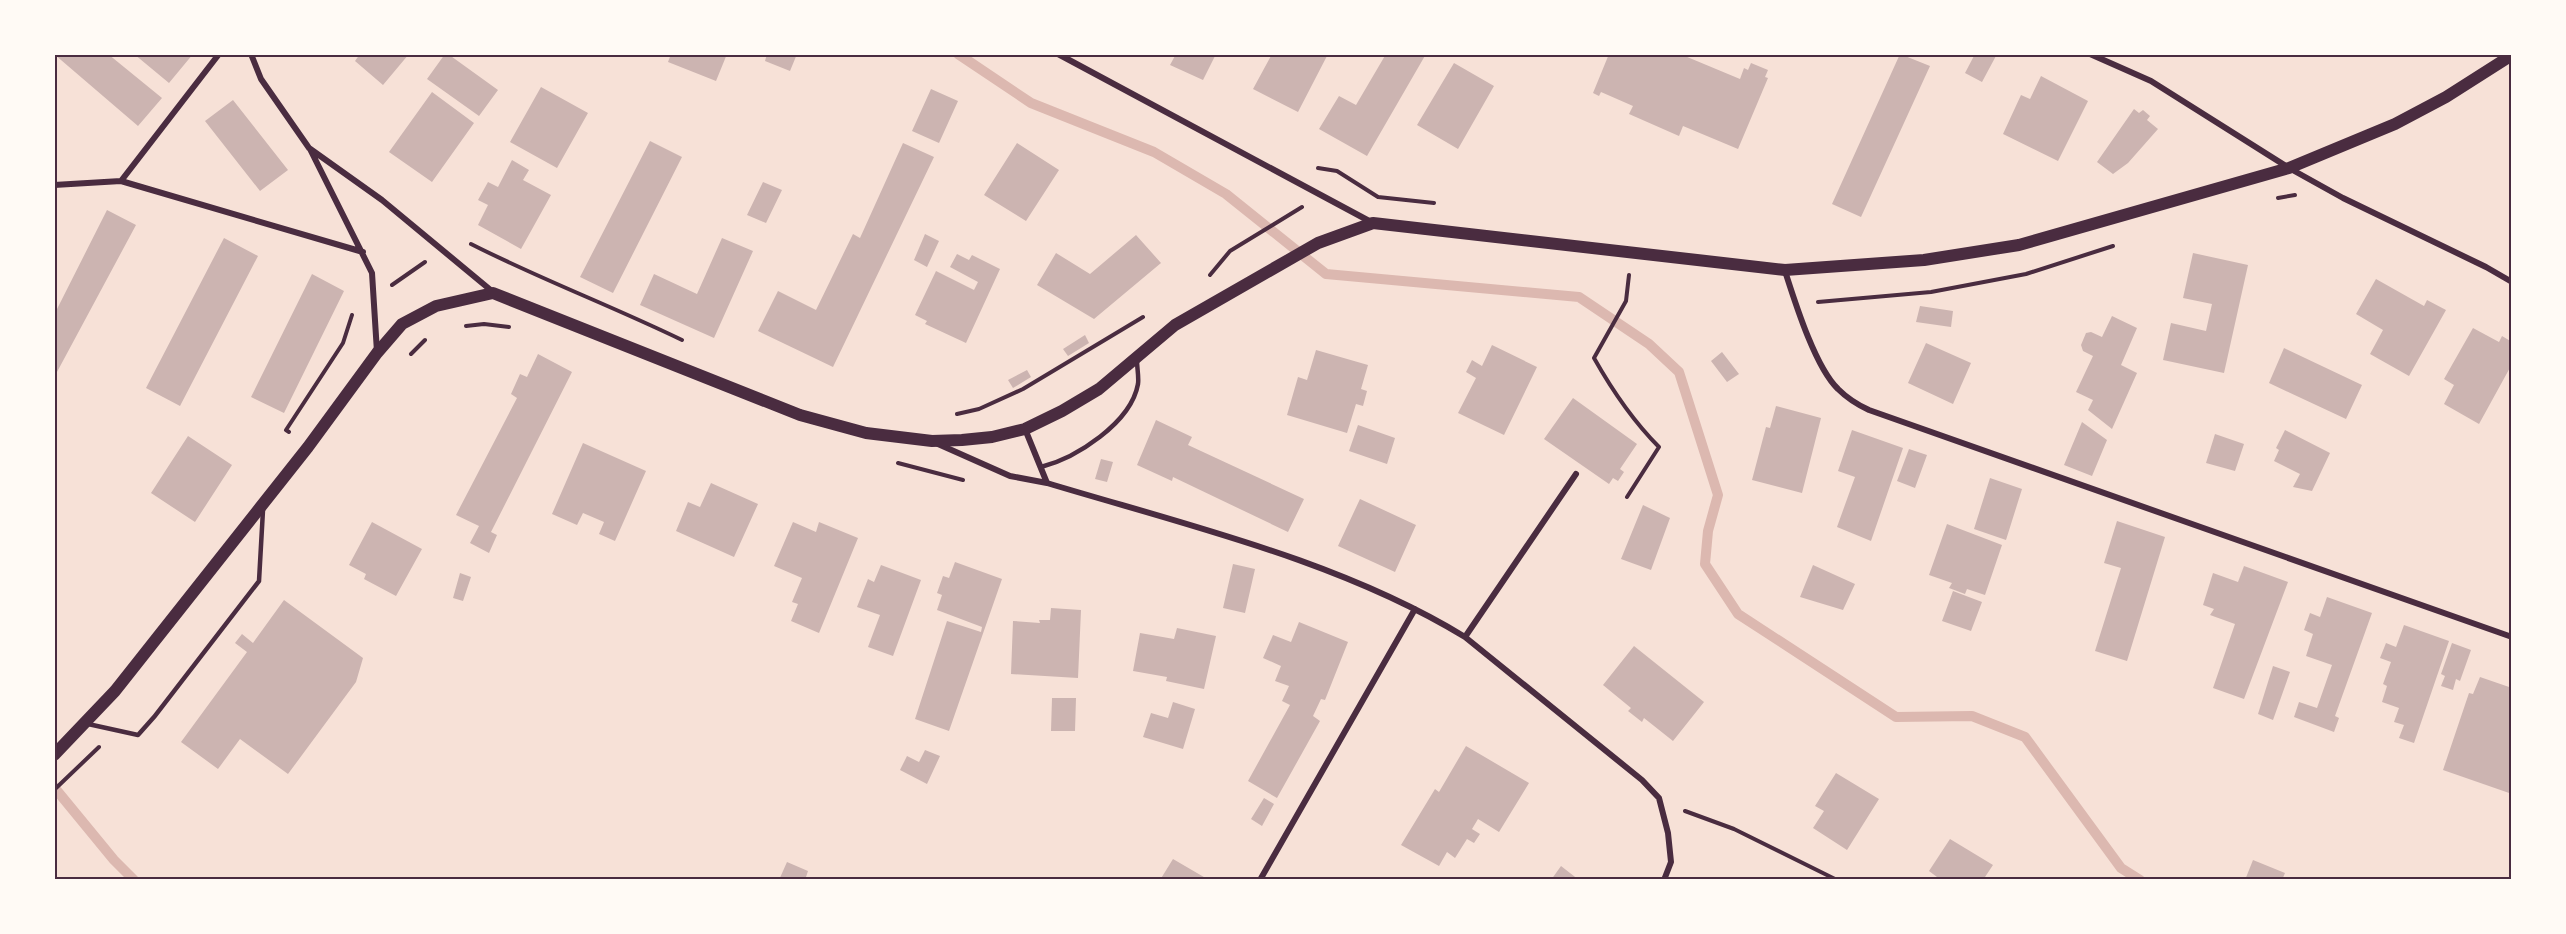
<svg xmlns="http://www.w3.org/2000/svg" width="2566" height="934" viewBox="0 0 2566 934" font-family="'Space Grotesk',sans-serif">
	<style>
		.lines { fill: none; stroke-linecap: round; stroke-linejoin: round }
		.stream { stroke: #dcb8b0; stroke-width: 10 }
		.building { fill: #ccb4b1 }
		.path { stroke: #4a2c40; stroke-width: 4 }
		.service { stroke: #4a2c40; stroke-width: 4.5 }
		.minor { stroke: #4a2c40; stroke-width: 6 }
		.secondary { stroke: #4a2c40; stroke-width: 12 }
		.neatline { fill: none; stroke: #4a2c40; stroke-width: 2 }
	</style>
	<rect width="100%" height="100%" fill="#f7e1d7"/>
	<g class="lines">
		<path class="stream" d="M958 54 1031 103 1154 152 1226 194 1326 274 1579 297 1649 344 1679 372 1718 495 1708 531 1705 564 1738 614 1896 717 1972 716 2025 737 2121 868 2140 880
			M54 787 114 860 134 880"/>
	</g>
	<path class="building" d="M54 54H108L162 98 138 126Z
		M134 54H193L169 83Z
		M360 54H409L383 85 355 61Z
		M445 54H448L498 90 479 116 427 79Z
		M671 54H727L716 81 668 62Z
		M767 54H797L790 71 765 61Z
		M1176 54H1216L1203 80 1170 65Z
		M1272 54H1328L1298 112 1253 89Z
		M1386 54H1426L1367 156 1319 129 1339 96 1356 105Z
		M1609 54H1680L1740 79 1744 68 1748 70 1751 63 1768 70 1765 77 1768 78 1738 149 1683 126 1679 136 1629 114 1633 106 1601 92 1599 96 1593 93Z
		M1900 54 1930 66 1861 217 1832 204Z
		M1975 54H1997L1982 82 1965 73Z
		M1454 63 1494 86 1458 149 1417 125Z
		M2041 76 2088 101 2058 161 2003 134 2021 95 2030 99Z
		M541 87 588 113 557 168 510 142Z
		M931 89 958 101 939 143 912 131Z
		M432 92 474 123 432 182 389 152Z
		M233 100 288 170 260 191 205 121Z
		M2134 109 2139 113 2143 110 2150 116 2147 120 2158 129 2128 163 2113 174 2097 162Z
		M650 141 682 157 613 293 580 277Z
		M903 143 934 157 833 367 758 331 778 291 816 310 853 234 860 238Z
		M1017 143 1059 170 1026 221 984 195Z
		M512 160 529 170 523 180 551 195 521 249 478 225 488 205 478 200 488 182 498 187Z
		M763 182 782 190 766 223 747 215Z
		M107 210 136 225 57 372 54 370V315Z
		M925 234 939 241 927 267 914 260Z
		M1136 235 1161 263 1094 319 1037 285 1056 253 1090 274Z
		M224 238 258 256 180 406 146 388Z
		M722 238 753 251 714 338 640 305 654 274 697 294Z
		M2193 253 2248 265 2224 373 2163 360 2171 323 2206 331 2212 304 2183 298Z
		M957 254 969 260 972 255 1000 269 966 343 925 324 927 321 915 315 936 271 974 290 978 282 950 267Z
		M312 274 344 291 284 413 251 397Z
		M2376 279 2424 306 2427 300 2446 310 2409 376 2370 354 2383 330 2356 314Z
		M1920 306 1953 311 1951 327 1916 322Z
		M2112 316 2137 328 2121 365 2137 373 2112 429 2088 410 2093 400 2076 392 2093 356 2083 351 2081 345 2086 333 2091 332 2102 337Z
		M2473 328 2499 342 2502 336 2512 342V364L2479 424 2444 404 2454 385 2444 379Z
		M1085 335 1089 343 1068 356 1063 349Z
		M1926 343 1971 363 1953 404 1908 383Z
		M1492 345 1537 367 1504 435 1458 413 1476 378 1466 372 1472 360 1482 366Z
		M2284 348 2362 385 2346 419 2269 383Z
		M1316 350 1368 365 1361 389 1367 391 1363 406 1356 404 1347 433 1287 415 1298 377 1307 380Z
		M1722 352 1739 374 1727 382 1711 361Z
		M538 354 572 372 491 532 497 535 489 553 470 543 479 526 456 515 517 398 511 394 520 374 527 377Z
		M1027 370 1031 377 1013 388 1008 380Z
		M1573 398 1637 444 1620 469 1624 472 1618 481 1613 478 1609 484 1544 439Z
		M1776 406 1821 418 1802 493 1752 480 1766 427 1770 428Z
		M1156 420 1192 437 1188 445 1304 499 1288 532 1173 477 1172 481 1137 465Z
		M2082 422 2107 440 2092 476 2064 465Z
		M1358 425 1395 438 1387 464 1349 451Z
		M1852 430 1903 448 1871 541 1837 527 1855 477 1838 471Z
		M2285 430 2330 453 2312 491 2293 487 2300 474 2274 461 2279 450 2276 448Z
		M2215 434 2244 444 2235 471 2206 463Z
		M188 436 232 465 195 522 151 493Z
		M583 443 646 471 615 541 599 534 604 522 583 513 577 525 552 514Z
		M1909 449 1927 455 1915 488 1897 481Z
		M1101 459 1113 462 1107 482 1095 479Z
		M1990 478 2022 489 2006 540 1974 529Z
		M711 483 758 504 734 557 676 531 688 502 700 507Z
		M1360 499 1416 525 1395 572 1338 546Z
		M1643 505 1670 518 1651 570 1621 559Z
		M2117 521 2165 537 2127 661 2095 651 2121 568 2104 563Z
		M372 522 422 549 396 596 364 579 366 574 349 565Z
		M793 522 816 532 819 522 858 538 819 633 791 621 798 604 792 602 802 578 774 566Z
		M1947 524 2002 545 1985 595 1967 589 1965 594 1949 588 1952 583 1929 575Z
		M955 562 1002 579 949 731 915 719 947 621 981 632 982 627 937 610 942 595 937 593 943 576 949 578Z
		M1233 564 1255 569 1245 613 1223 608Z
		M881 565 921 580 893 656 868 647 880 615 857 607 868 579 874 582Z
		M1813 565 1855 584 1843 610 1800 597Z
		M2244 566 2288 582 2244 699 2213 688 2235 624 2210 615 2214 609 2203 605 2213 573 2238 582Z
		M460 573 471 577 463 601 453 598Z
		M1953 591 1982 602 1971 631 1942 621Z
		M2327 597 2372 613 2335 716 2339 718 2334 732 2294 717 2299 702 2317 708 2332 665 2306 656 2313 634 2304 630 2310 613 2320 617Z
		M284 600 363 658 356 682 288 774 240 739 218 769 181 742 247 652 235 643 242 634 253 643Z
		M1051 608 1081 610 1078 678 1011 674 1013 621 1040 623 1039 620H1050Z
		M1299 622 1348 642 1325 700 1321 699 1313 716 1320 721 1277 798 1248 781 1290 705 1282 701 1289 686 1275 681 1281 666 1263 658 1273 635 1291 642Z
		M2404 625 2449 641 2414 743 2399 738 2404 725 2394 722 2399 708 2382 702 2387 686 2383 684 2391 662 2380 658 2386 643 2396 647Z
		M1177 628 1216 636 1204 689 1166 681 1167 677 1133 671 1140 633 1174 639Z
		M2452 643 2471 650 2460 681 2456 679 2453 690 2441 686 2445 676 2441 674Z
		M1634 646 1704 702 1673 741 1644 718 1642 722 1628 711 1631 708 1603 685Z
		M2273 666 2290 672 2273 720 2258 714Z
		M2480 677 2512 688V794L2443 770 2469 693 2473 694Z
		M1052 698H1076L1075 731H1051Z
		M1173 702 1195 709 1183 749 1143 737 1151 713 1168 718Z
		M1466 746 1529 783 1499 832 1478 819 1472 829 1480 834 1474 843 1467 839 1455 858 1447 852 1439 866 1401 845 1435 789 1439 792Z
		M925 750 940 756 927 784 900 770 907 756 919 762Z
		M1836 773 1879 799 1847 850 1813 828 1824 811 1815 806Z
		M1264 798 1274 804 1262 826 1251 819Z
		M1950 839 1993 865 1983 880H1935L1937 877 1929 871Z
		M1173 859 1209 880H1160Z
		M2253 860 2285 873 2282 880H2245Z
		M787 862 808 871 805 880H779Z
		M1561 866 1579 880H1551Z"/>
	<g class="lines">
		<path class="path" d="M1318 168 1337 171 1378 197 1434 203
			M2278 198 2295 195
			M471 244C540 279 612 306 682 340
			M1210 275 1230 251 1302 207
			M392 285 425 262
			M1818 302 1931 292 2026 274 2113 246
			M466 326 484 324 509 327
			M411 354 425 340
			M957 414 979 409 1023 389 1143 317
			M289 432 286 430 343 343 352 315
			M898 463 963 480
			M1627 497 1659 447C1633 421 1612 390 1594 358L1626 301 1629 275
			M54 790 99 747
			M1685 811 1734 829 1837 880"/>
		<path class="service" d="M1041 467C1076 458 1131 423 1138 384 1139 377 1137 368 1137 361
			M88 724 138 735 154 717 259 581 263 510"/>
		<path class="minor" d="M251 54 261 79 309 148 382 200 493 292
			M1058 54 1373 223
			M2090 54 2151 81 2289 168 2343 198 2486 267 2512 282
			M310 149 372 273 377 352
			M121 181 363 252
			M54 185 121 181 219 54
			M1785 271C1795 302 1815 367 1838 389 1847 398 1858 405 1869 410L2512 637
			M1025 429 1047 483
			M938 444 1010 476 1047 483C1186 525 1341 561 1465 637L1642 780 1659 798 1668 833 1671 862 1664 880
			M1465 637 1576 474
			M1260 880 1415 609"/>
		<path class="secondary" d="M54 755 115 691 308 447 377 353 402 324 436 306 493 293 800 415 866 433 932 441 962 440 992 437 1025 429 1062 411 1099 389 1175 325 1318 243 1373 223 1785 270 1924 260 2019 245 2289 168 2395 124 2446 97 2512 55"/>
	</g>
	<rect width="2566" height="934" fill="none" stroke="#fffaf5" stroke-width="111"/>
	<rect x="56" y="56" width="2454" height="822" class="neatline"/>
</svg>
